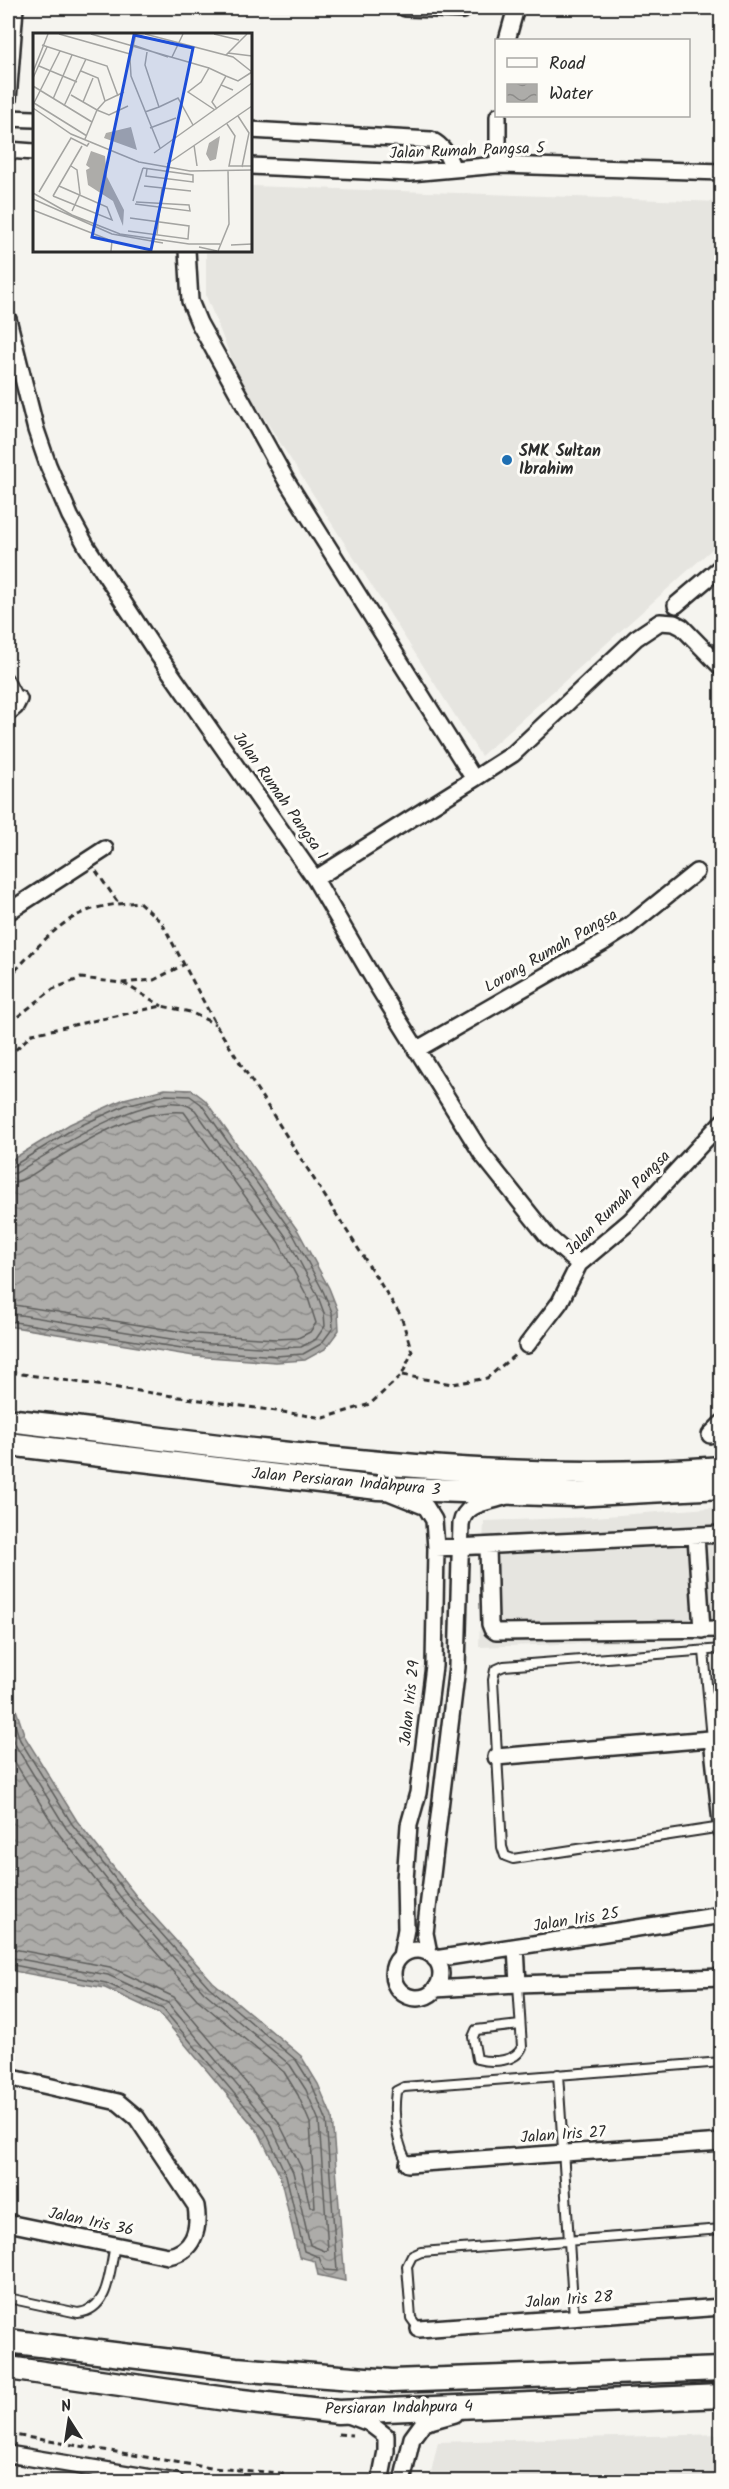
<svg xmlns="http://www.w3.org/2000/svg" width="729" height="2489" viewBox="0 0 729 2489" font-family="Kalam,sans-serif">
	<style>
		.built { fill: #e6e5e0 }
		.water { fill: url(#water-waves); stroke: #797877; stroke-width: 1.5 }
		.lines { fill: none; stroke-linecap: round; stroke-linejoin: round }
		.shore { stroke: #5f5f5d; stroke-width: 1.5 }
		.lane-casing { stroke: #2b2b2b; stroke-width: 12 }
		.street-casing { stroke: #2b2b2b; stroke-width: 20 }
		.secondary-casing { stroke: #2b2b2b; stroke-width: 27 }
		.path { stroke: #2b2b2b; stroke-width: 3; stroke-dasharray: 6 4.5; stroke-linecap: butt }
		.lane { stroke: #fdfcf7; stroke-width: 8 }
		.street { stroke: #fdfcf7; stroke-width: 15 }
		.secondary { stroke: #fdfcf7; stroke-width: 22 }
		.poi-dot { fill: #1f6fb2; stroke: #fdfcf7; stroke-width: 2 }
		.labels { text-anchor: middle; dominant-baseline: central; stroke-width: 6; stroke-linejoin: round; paint-order: stroke }
		.street-label { font-size: 16px; fill: #2b2b2b; stroke: #fdfcf7 }
		.poi-label { font-size: 16px; font-weight: bold; fill: #2b2b2b; stroke: #fdfcf7; text-anchor: start }
		.inset-road { fill: none; stroke: #a4a4a1; stroke-width: 1.5 }
		.view { fill: #1d4ed8; fill-opacity: 0.15; stroke: #1d4ed8; stroke-width: 3 }
		.inset-edge { fill: none; stroke: #2b2b2b; stroke-width: 3 }
	</style>
	<defs>
		<pattern id="water-waves" width="16" height="10" patternUnits="userSpaceOnUse" patternTransform="scale(1.5)"><rect width="16" height="10" fill="#adaca9"/><path d="M0 5q4-4 8 0t8 0" fill="none" stroke="#8d8c8a"/></pattern>
	</defs>
	<rect width="100%" height="100%" fill="#f5f4ef"/>
	<filter id="ink" filterUnits="userSpaceOnUse"><feTurbulence type="fractalNoise" baseFrequency=".0167" numOctaves="2"/><feDisplacementMap in="SourceGraphic" scale="12" xChannelSelector="R" yChannelSelector="G"/><feConvolveMatrix kernelMatrix="1 2 1 2 8 2 1 2 1" color-interpolation-filters="sRGB"/></filter>
	<g filter="url(#ink)">
		<path class="built" d="M251 186 721 202V541L481 756 241 382 206 296V251L250 250Z
			M721 1507V1638L479 1647 484 1521 594 1517Z
			M721 2434V2481H429L438 2442Z"/>
		<path class="water" d="M165 1089 192 1090 205 1100 298 1231 329 1288 338 1311 339 1330 325 1349 305 1360 276 1362 194 1356 8 1326V1162L70 1124 124 1099Z
			M8 1685 25 1737 77 1821 140 1901 213 1982 301 2056 318 2084 332 2117 345 2281 318 2275 315 2261 299 2257 280 2176 259 2133 159 2013 105 1988 8 1970Z"/>
		<g class="lines">
			<path class="shore" d="M8 1167 13 1166 73 1129 126 1105 166 1095 190 1096 201 1104 293 1234 323 1291 332 1312 333 1328 321 1344 303 1354 276 1356 195 1350 8 1321
				M8 1174 16 1173C50 1152 160 1080 195 1110L287 1238 317 1294 324 1313 325 1326 316 1339 301 1347 276 1348 196 1343 8 1313
				M8 1183C25 1183 42 1167 56 1159 93 1136 140 1109 184 1112L279 1243 308 1298 316 1323 310 1332 298 1338 276 1339 196 1334 8 1304
				M8 1703 20 1740 72 1824 135 1904 209 1987 296 2060 313 2087 326 2119 337 2271 324 2270 319 2257 304 2251 286 2175 265 2130 163 2009 106 1983 8 1964
				M8 1726 14 1743 66 1828 130 1909 204 1992 290 2065 306 2090 319 2121 328 2250 325 2251 310 2245 293 2172 271 2126 168 2003 108 1975 8 1957
				M8 1751 59 1834 123 1915 197 1999 284 2072 298 2095 310 2123 315 2207H310L301 2167 278 2121 174 1997 110 1967 8 1948"/>
			<g class="lane-casing">
				<path id="lane" d="M8 678 19 699
					M722 1649 504 1666 495 1670 493 1680 502 1847 505 1856 513 1859 722 1827
					M704 1651 712 1739
					M518 1984 522 2047C516 2062 492 2063 477 2059L473 2037 476 2030 520 2025
					M558 2074 574 2317
					M408 2164C396 2142 393 2115 396 2091L404 2087 722 2062
					M8 2298 78 2313C110 2309 109 2272 115 2245
					M419 2329 411 2318 407 2266 412 2256 421 2252 722 2229"/>
			</g>
			<g class="street-casing">
				<path id="street" d="M405 8 463 10
					M507 40 516 8
					M8 100 15 8
					M498 116V165
					M8 118 34 119
					M250 130 431 140C444 146 448 156 453 169
					M8 150 34 152
					M250 166 410 173 498 165 722 172
					M187 250 190 301 199 323 286 480 474 779 315 879
					M8 319 36 430 48 465 70 516 87 547 156 652 315 879 378 987 482 1154 548 1237 579 1264
					M676 605 722 566
					M8 713 15 707 19 699
					M474 779 513 754 636 638 660 622 674 623 682 627 722 668
					M8 912 105 849
					M416 1050 604 942 629 926 696 872
					M527 1345 560 1302 579 1264 630 1221 722 1122
					M710 1435 722 1423
					M391 1493 426 1507 434 1520 436 1548 434 1666 418 1793 409 1825 405 1880 406 1929 401 1956
					M696 1536 702 1630
					M488 1547 490 1624 492 1629 496 1632 722 1629
					M436 1548 722 1534
					M712 1739 722 1831
					M496 1757 722 1738
					M516 1947 518 1984
					M393 1974a24 24 0 1 1 48 0a24 24 0 1 1-48 0Z
					M429 1953 425 1933 457 1667 461 1524C465 1503 486 1503 504 1497
					M435 1959 722 1915
					M435 1989 518 1984 722 1977
					M8 2077 118 2102 137 2118 196 2206C200 2230 193 2252 168 2256L8 2223
					M408 2164 722 2142
					M419 2329 722 2307
					M348 2415 369 2423 386 2436V2451L380 2482
					M8 2454 176 2482
					M402 2482 412 2438 423 2423 455 2414"/>
			</g>
			<g class="secondary-casing">
				<path id="secondary" d="M8 1420C244 1448 483 1487 722 1468
					M8 1444 378 1488 573 1495 722 1487
					M8 2341 236 2369 392 2381 722 2369
					M8 2368 233 2400 338 2412 722 2396"/>
			</g>
			<path class="path" d="M96 871 119 904
				M8 964 13 972
				M8 978C29 957 52 927 80 914 98 905 119 904 139 902L162 923 216 1025 401 1316 412 1352 402 1375 370 1404 324 1418 8 1372
				M123 983 162 1006
				M8 1019 16 1018 53 989 81 978 122 983 154 980 185 964
				M8 1057 32 1034 162 1006 190 1012 215 1024
				M402 1375 452 1384 487 1378 516 1354
				M8 2434 211 2468 280 2473 301 2482
				M338 2434 352 2435"/>
			<use href="#lane" class="lane"/>
			<use href="#street" class="street"/>
			<use href="#secondary" class="secondary"/>
		</g>
	</g>
	<circle class="poi-dot" cx="507" cy="460" r="6"/>
	<g class="labels">
		<g class="street-label">
			<text transform="translate(467 151) rotate(-2)">Jalan Rumah Pangsa 5</text>
			<text transform="translate(280 796) rotate(55)">Jalan Rumah Pangsa 1</text>
			<text transform="translate(551 951) rotate(-30)">Lorong Rumah Pangsa</text>
			<text transform="translate(618 1203) rotate(-45)">Jalan Rumah Pangsa</text>
			<text transform="translate(346 1482) rotate(5)">Jalan Persiaran Indahpura 3</text>
			<text transform="translate(410 1703) rotate(-84)">Jalan Iris 29</text>
			<text transform="translate(576 1920) rotate(-9)">Jalan Iris 25</text>
			<text transform="translate(563 2135) rotate(-4)">Jalan Iris 27</text>
			<text transform="translate(91 2222) rotate(12)">Jalan Iris 36</text>
			<text transform="translate(569 2300) rotate(-4)">Jalan Iris 28</text>
			<text transform="translate(399 2408) rotate(-1)">Persiaran Indahpura 4</text>
		</g>
		<g class="poi-label">
			<text x="519" y="451">SMK Sultan<tspan x="519" dy="18">Ibrahim</tspan></text>
		</g>
	</g>
	<g transform="translate(33 33)">
		<rect width="219" height="219" fill="#f5f4ef"/>
		<path d="M98 94 104 117 71 105 73 100ZM187 103 183 126 177 128 173 121 176 110ZM58 118 72 123 74 144 91 177 90 193 80 168 55 152 53 137 57 135 53 132Z" fill="#adaca9"/>
		<path class="inset-road" d="M26 1 97 21M58 1 176 35M103 1 97 26 98 43 127 115M112 1 200 24 219 39M181 1 206 7M103 2 139 11M9 12 74 33 85 63M100 12 135 24M195 20 219 23M193 22 214 1M139 24 150 1M6 33 44 49M48 38 65 45 72 68M0 39 15 1M0 45 14 14M0 53 59 89M200 57 188 52 193 43 205 48 219 39M38 62 64 77 72 68 91 59M20 66 39 22M50 69 60 45M1 70 54 103M1 70 27 18M31 73 53 26M126 74 145 65 160 92M0 75 38 101 106 129 157 138 219 137M184 76 179 69 188 52M182 77 155 59 168 49 176 35 193 43M112 79 126 74 112 32 114 19M205 83 216 100 209 134M194 91 202 103 196 133H219M117 95 143 85M52 106 64 77 76 82 95 73M161 112 164 133M121 120 219 50M134 131 219 73M38 133 44 137 47 161 39 178M110 135 160 142V149L113 143 114 136M111 153 158 158M6 159 38 105 54 113 56 110M0 160 39 182 87 201 156 211H187M20 163 79 187 74 174 26 153M20 163 49 113M0 166 79 201 130 210M100 168 110 135M102 171 157 178 156 172 103 169M0 177 79 208 78 218M95 198 155 206 156 193 97 185M124 201 129 155M198 212 219 211M166 214 184 218M185 218 196 191 195 137"/>
		<path class="view" d="M101 2 160 15 118 217 59 204Z"/>
		<rect width="219" height="219" class="inset-edge"/>
	</g>
	<rect width="729" height="2489" fill="none" stroke="#fdfcf7" stroke-width="30"/>
	<rect x="15" y="15" width="699" height="2459" fill="none" stroke="#2b2b2b" stroke-width="2" filter="url(#ink)"/>
	<rect x="495" y="39" width="195" height="78" fill="#fdfcf7" stroke="#a9a8a5" stroke-width="1.5"/>
	<rect x="507" y="58" width="30" height="9" fill="#fdfcf7" stroke="#a9a8a5" stroke-width="1.5"/>
	<text x="549" y="69" font-size="18" fill="#2b2b2b">Road</text>
	<rect x="507" y="84" width="30" height="18" fill="url(#water-waves)" stroke="#a9a8a5" stroke-width="1.5"/>
	<text x="549" y="99" font-size="18" fill="#2b2b2b">Water</text>
	<g transform="translate(69 2420) rotate(348)" stroke="#fdfcf7" stroke-width="4.5" paint-order="stroke">
	<path d="M0-4.5L10 22L0 15L-10 22Z" fill="#2b2b2b"/>
	<text y="-9" font-size="16" font-weight="bold" text-anchor="middle" fill="#2b2b2b">N</text>
	</g>
</svg>
